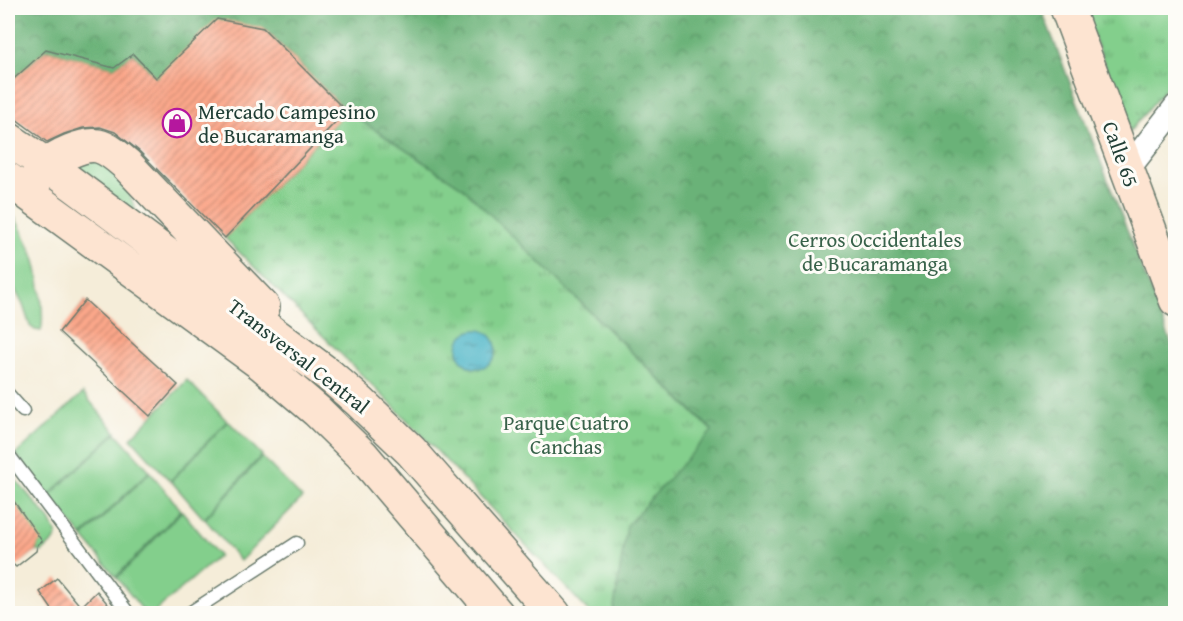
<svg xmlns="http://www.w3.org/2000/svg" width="1183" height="621" viewBox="0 0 1183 621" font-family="'Gentium Book Plus',serif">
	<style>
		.grass { fill: #83cf8c; stroke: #518660; stroke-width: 1.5 }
		.forest { fill: url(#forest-crowns); stroke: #447856; stroke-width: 1.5 }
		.park { fill: url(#park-tufts); stroke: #518660; stroke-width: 1.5 }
		.water { fill: url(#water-ripples); stroke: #35797e; stroke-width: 1.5 }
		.building { fill: url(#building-hatch) }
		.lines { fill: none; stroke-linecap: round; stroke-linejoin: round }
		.lane-casing { stroke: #6a7b6e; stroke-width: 15 }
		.street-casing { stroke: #6a7b6e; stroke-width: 27 }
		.secondary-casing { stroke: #6a7b6e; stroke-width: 36 }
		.lane { stroke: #fff; stroke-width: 12 }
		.street { stroke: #fff; stroke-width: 24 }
		.secondary { stroke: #fde4d1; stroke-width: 33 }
		.labels { text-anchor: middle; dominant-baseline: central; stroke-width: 6; stroke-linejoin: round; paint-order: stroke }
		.poi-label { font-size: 21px; fill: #1f3d34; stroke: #fdfcf7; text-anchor: start }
		.street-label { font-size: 21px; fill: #1f3d34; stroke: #fdfcf7 }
		.park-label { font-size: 21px; fill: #38624a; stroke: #fdfcf7 }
	</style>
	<defs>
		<pattern id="forest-crowns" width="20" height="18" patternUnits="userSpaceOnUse" patternTransform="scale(1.5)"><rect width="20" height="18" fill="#6ab278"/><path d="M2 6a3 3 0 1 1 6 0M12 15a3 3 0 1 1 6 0" fill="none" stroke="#579263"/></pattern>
		<pattern id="park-tufts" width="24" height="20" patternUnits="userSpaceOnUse" patternTransform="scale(1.5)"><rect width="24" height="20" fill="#83cf8c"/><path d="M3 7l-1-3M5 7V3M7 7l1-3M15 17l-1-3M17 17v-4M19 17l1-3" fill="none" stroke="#6ba973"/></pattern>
		<pattern id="water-ripples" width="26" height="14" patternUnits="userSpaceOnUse" patternTransform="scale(1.5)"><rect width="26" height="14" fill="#4bb5c8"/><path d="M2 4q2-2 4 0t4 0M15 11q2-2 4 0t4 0" fill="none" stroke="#3e94a3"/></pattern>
		<pattern id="building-hatch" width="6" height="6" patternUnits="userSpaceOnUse" patternTransform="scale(1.5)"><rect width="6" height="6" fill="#fca78a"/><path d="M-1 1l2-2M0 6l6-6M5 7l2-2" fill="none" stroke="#cb8972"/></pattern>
	</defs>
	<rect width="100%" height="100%" fill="#fdfcf7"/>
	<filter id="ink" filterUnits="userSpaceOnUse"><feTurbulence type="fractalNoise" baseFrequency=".0167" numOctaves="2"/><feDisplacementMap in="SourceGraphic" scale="12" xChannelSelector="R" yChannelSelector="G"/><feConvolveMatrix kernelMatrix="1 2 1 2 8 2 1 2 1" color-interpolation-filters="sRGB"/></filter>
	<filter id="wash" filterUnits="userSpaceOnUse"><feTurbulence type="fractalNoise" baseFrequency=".008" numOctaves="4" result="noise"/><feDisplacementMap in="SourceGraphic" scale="24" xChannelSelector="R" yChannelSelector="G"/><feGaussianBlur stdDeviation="1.35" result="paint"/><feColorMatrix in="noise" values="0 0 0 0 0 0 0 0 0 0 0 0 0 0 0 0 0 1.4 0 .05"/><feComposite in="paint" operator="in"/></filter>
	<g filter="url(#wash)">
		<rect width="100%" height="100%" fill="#f5edd9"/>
		<path class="grass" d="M105 159 123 177 137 214 70 167 89 160Z
			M8 207 10 208C18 224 27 239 33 255 39 270 45 316 41 331L35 330 30 326 23 305 8 276Z
			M187 380 227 421 170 481 131 438Z
			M83 393 116 432 48 496 16 454Z
			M228 421 262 455 204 519 171 481Z
			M116 433 150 471 82 536 49 496Z
			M262 457 302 498 240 561 205 519Z
			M8 465 14 478 50 520 57 535 54 541 42 552 36 551 38 544 41 541 8 497Z
			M150 472 181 510 116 577 83 537Z
			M182 511 219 556 153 613H145L117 578Z"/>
		<path class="forest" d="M8 8H1041L1175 353V613H613L627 525 712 430 462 187 346 111 263 28 156 78 133 54 114 68 46 50 8 84Z"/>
		<path class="park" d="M1083 8H1175V77L1130 131Z
			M346 111 462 187 712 431 627 525 613 613H590L418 431 225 238Z"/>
		<path class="water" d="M458 349a19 19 0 1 1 38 0a19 19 0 1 1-38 0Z"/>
		<g id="blocks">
			<path class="building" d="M217 19 263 28 346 111 225 238 139 151 115 132 100 127 83 128 64 134 47 142 8 113V84L46 50 114 68 133 54 156 78Z
				M85 300 178 385 150 416 59 332Z
				M8 493 42 541 38 544 36 551 16 567 8 560Z
				M57 578 81 607 97 591 116 614H55L40 592Z"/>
		</g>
	</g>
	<g filter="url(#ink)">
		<use href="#blocks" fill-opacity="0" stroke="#6a7b6e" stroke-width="1.5"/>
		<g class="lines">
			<g class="lane-casing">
				<path id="lane" d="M8 394 23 411
					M8 454 129 614
					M8 611 9 614
					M188 614 297 543"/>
			</g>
			<g class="street-casing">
				<path id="street" d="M1127 170 1176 107"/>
			</g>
			<g class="secondary-casing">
				<path id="secondary" d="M1067 8 1176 300
					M8 139 47 165 329 375 360 402 411 451 554 614
					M8 179 263 365 317 411 362 455 497 614
					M34 182C38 177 41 171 46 166 56 156 84 143 98 146 108 148 119 158 126 164L263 307"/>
			</g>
			<use href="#lane" class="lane"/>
			<use href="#street" class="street"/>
			<use href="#secondary" class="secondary"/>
		</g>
	</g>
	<defs>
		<g id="shop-ring" transform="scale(1.5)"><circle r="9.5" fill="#fdfcf7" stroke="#b5179e" stroke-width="1.5"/><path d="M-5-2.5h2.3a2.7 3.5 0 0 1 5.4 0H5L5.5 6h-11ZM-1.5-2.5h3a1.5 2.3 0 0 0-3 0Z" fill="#b5179e"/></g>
	</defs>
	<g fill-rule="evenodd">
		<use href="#shop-ring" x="177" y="123"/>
	</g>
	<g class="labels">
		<g class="poi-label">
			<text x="198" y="111">Mercado Campesino<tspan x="198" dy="24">de Bucaramanga</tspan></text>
		</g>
		<g class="street-label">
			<text transform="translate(1121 154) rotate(70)">Calle 65</text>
			<text transform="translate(299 356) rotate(38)">Transversal Central</text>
		</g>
		<g class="park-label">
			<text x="875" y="239">Cerros Occidentales<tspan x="875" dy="24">de Bucaramanga</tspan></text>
			<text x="566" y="422">Parque Cuatro<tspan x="566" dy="24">Canchas</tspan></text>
		</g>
	</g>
	<rect width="1183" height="621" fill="none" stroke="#fdfcf7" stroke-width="30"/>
</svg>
